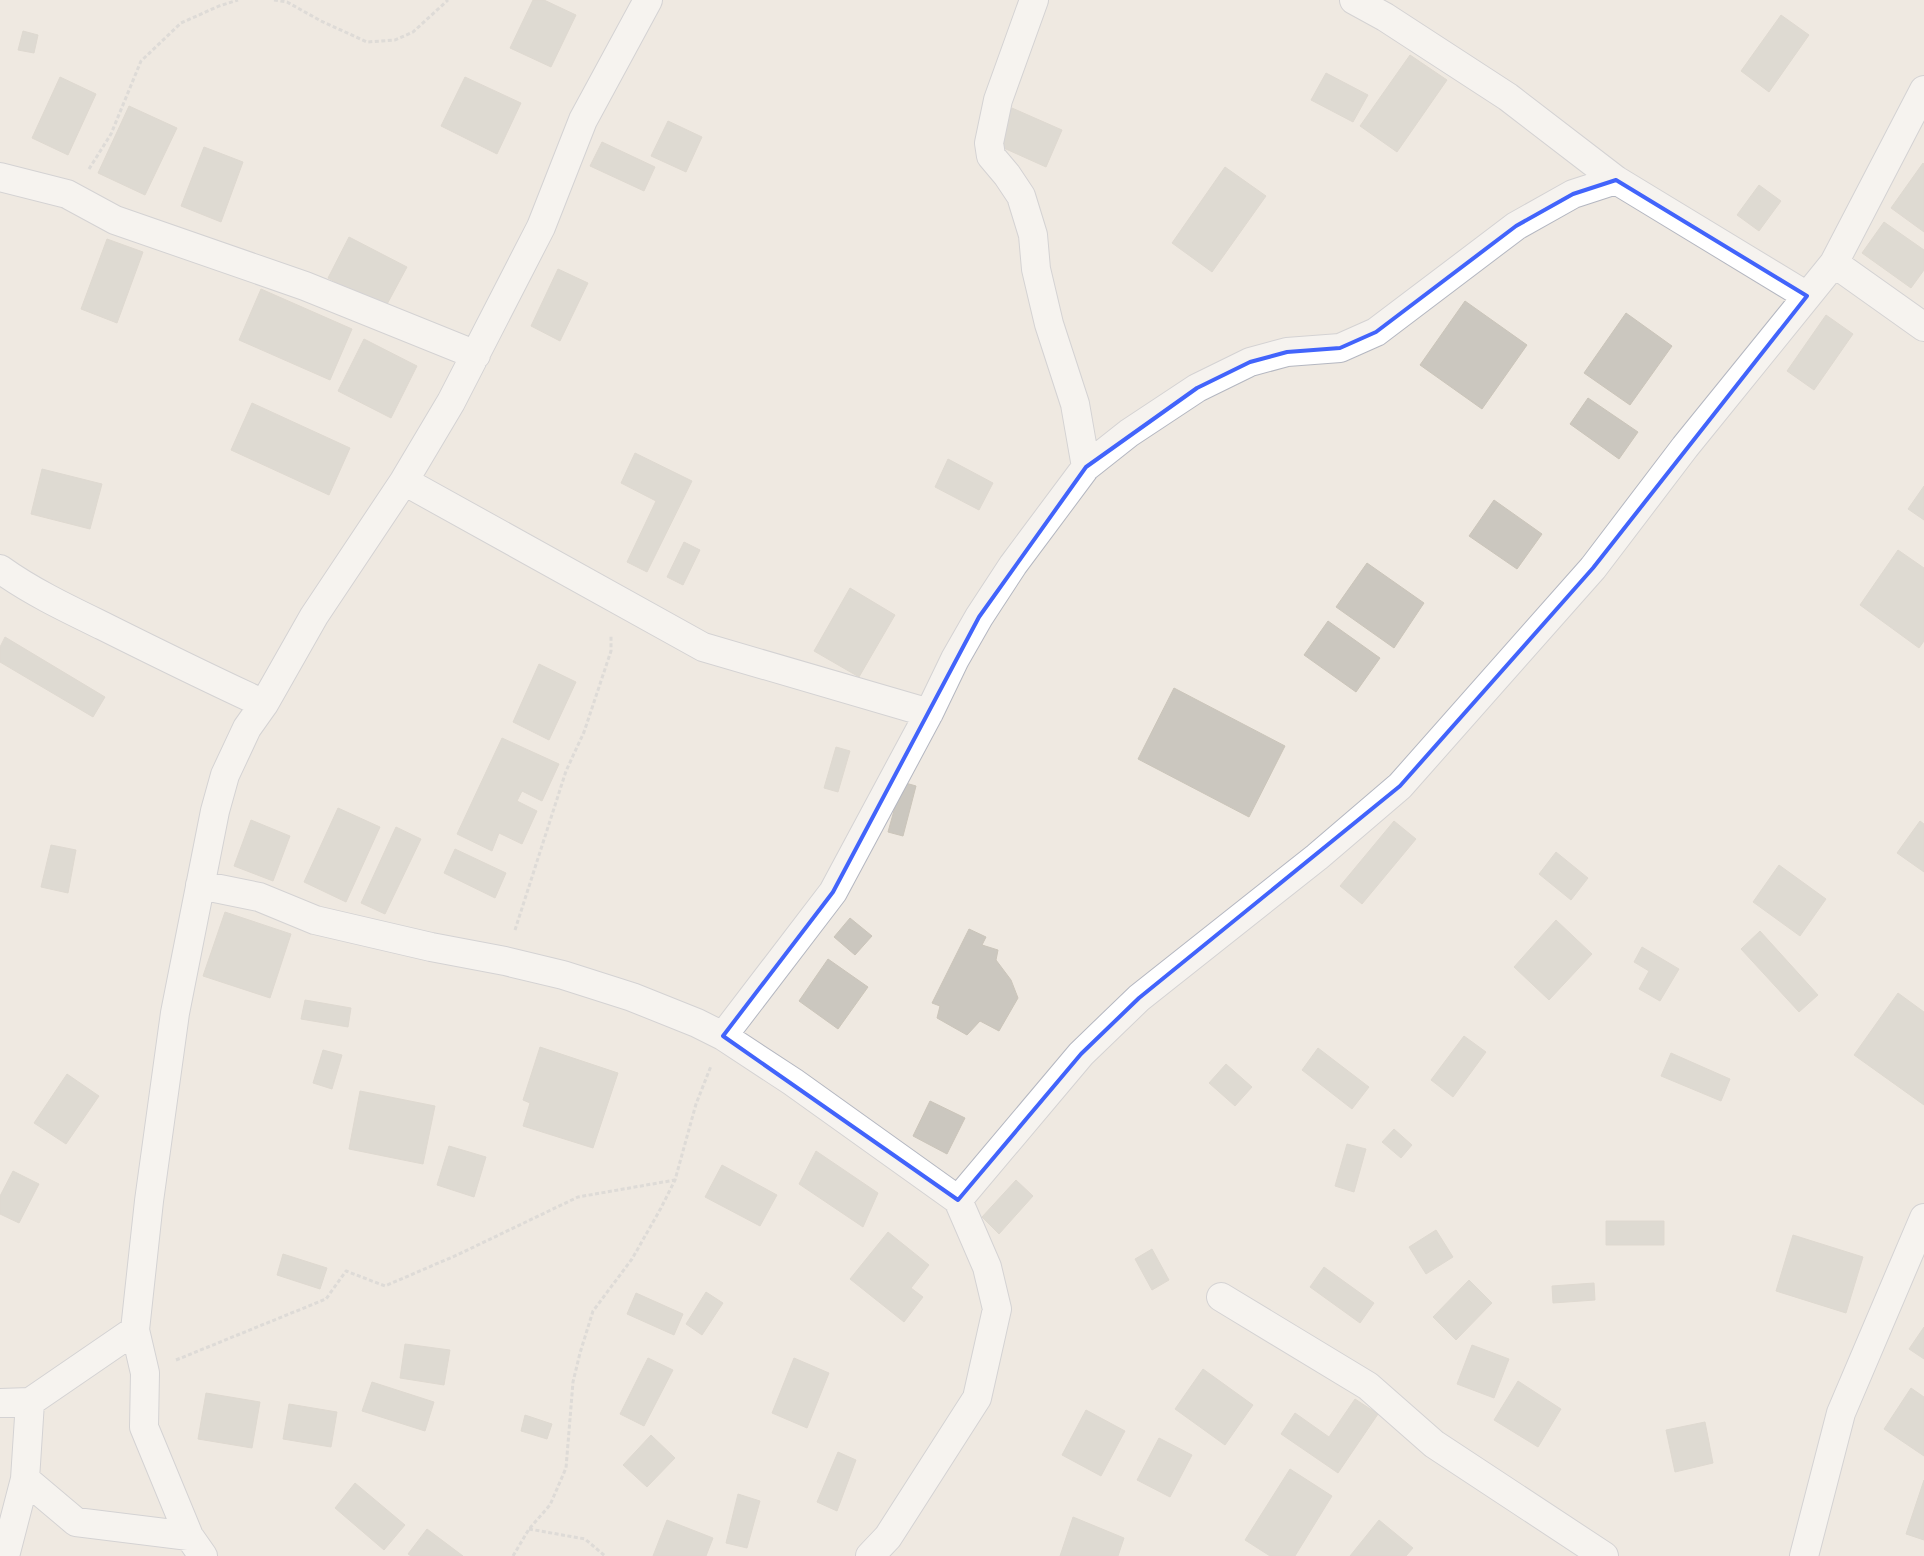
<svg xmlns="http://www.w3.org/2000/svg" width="1924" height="1556" viewBox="0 0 1924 1556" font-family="Poppins,sans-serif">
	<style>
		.building { fill: #cbc7bf; stroke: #cbc5ba }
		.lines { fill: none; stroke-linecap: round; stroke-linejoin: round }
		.street-casing { stroke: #b4b7c1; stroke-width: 30 }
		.path { stroke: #c9c9c9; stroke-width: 3; stroke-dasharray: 4 2.5; stroke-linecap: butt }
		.street { stroke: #fff; stroke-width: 28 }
		.marked { fill: none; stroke: #4264fb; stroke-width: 4; stroke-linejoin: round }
	</style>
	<rect width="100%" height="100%" fill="#efe9e1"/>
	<path class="building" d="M533 0H544L576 15 551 67 510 48Z
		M1781 15 1809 35 1769 92 1741 71Z
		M23 31 38 35 34 53 18 50Z
		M1410 55 1447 80 1397 152 1360 126Z
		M1326 73 1368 95 1353 122 1311 100Z
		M60 77 96 94 68 155 32 138Z
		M465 77 521 103 497 154 441 126Z
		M129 106 177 128 145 195 98 173Z
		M1012 108 1062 130 1046 167 997 145Z
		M668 121 702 137 686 172 651 156Z
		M602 142 655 167 644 191 590 166Z
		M204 147 243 162 221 222 181 206Z
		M1923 163 1924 164V232L1891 208Z
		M1225 167 1266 196 1212 272 1172 243Z
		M1759 185 1781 201 1759 231 1737 215Z
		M1884 222 1924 250V270L1911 288 1862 253Z
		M349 237 407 267 385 308 328 278Z
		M107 239 143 252 117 323 81 309Z
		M558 269 588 283 560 341 531 326Z
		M261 289 352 329 330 380 239 340Z
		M1465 301 1527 345 1482 409 1420 365Z
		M1626 313 1672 346 1630 405 1584 373Z
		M1826 315 1853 334 1814 390 1787 371Z
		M364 339 417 366 391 418 338 391Z
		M1588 398 1638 432 1619 459 1570 424Z
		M252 403 350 448 329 495 231 450Z
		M635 453 692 481 647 572 627 562 656 501 621 483Z
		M948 459 993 483 979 510 935 487Z
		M42 469 102 484 90 529 31 514Z
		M1924 486V520L1908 509Z
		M1494 500 1542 534 1517 569 1469 536Z
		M684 542 700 550 683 585 667 577Z
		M1898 550 1924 568V641L1919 648 1860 605Z
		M1367 563 1424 603 1394 648 1336 607Z
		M850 588 895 615 859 677 814 651Z
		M1328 621 1380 658 1356 692 1304 655Z
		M5 637 105 697 93 717 0 662V647Z
		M539 664 576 682 549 740 513 722Z
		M1174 688 1285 746 1249 817 1138 759Z
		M502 738 559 764 542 801 522 791 517 801 537 811 522 844 499 833 492 851 457 834Z
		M836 747 850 751 838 792 824 788Z
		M902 782 916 786 903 836 888 832Z
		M338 808 380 827 346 902 304 882Z
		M251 820 290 836 273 881 234 866Z
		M1394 821 1416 839 1362 904 1340 886Z
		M1920 821 1924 824V872L1897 853Z
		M396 827 421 839 385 914 361 903Z
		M51 845 76 850 68 893 41 887Z
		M455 849 506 873 495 898 444 873Z
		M1556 852 1588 878 1571 900 1539 874Z
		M1779 865 1826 899 1800 936 1753 902Z
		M225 912 291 934 270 998 203 976Z
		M850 918 872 936 855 955 834 937Z
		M1556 920 1592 954 1549 1000 1514 967Z
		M969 929 986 937 982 945 998 950 996 960 1011 980 1018 998 999 1031 980 1021 967 1035 937 1018 940 1006 932 1003Z
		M1760 931 1818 995 1799 1012 1741 949Z
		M1642 947 1679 969 1660 1001 1639 989 1649 971 1634 962Z
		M828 959 868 987 838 1029 799 1001Z
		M1898 993 1924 1012V1105L1854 1055Z
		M305 1000 351 1008 348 1027 301 1019Z
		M1464 1036 1486 1052 1453 1097 1431 1080Z
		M540 1047 618 1073 593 1148 523 1126 530 1103 523 1100Z
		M1318 1048 1369 1087 1352 1109 1302 1070Z
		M323 1050 342 1055 332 1089 313 1083Z
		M1671 1053 1730 1079 1721 1101 1661 1076Z
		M1226 1064 1252 1087 1235 1106 1209 1083Z
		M67 1074 99 1096 66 1144 34 1123Z
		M360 1091 435 1106 423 1164 349 1149Z
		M930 1101 965 1118 947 1154 913 1136Z
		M1394 1129 1412 1145 1401 1158 1382 1142Z
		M1347 1144 1366 1149 1354 1192 1335 1186Z
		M449 1146 486 1157 474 1197 437 1185Z
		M816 1151 878 1193 863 1227 799 1184Z
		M722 1165 777 1195 760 1226 705 1197Z
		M13 1171 39 1184 19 1223 0 1214V1196Z
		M1016 1180 1033 1196 999 1234 982 1217Z
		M1606 1221H1664V1245H1606Z
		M1436 1230 1453 1257 1426 1274 1409 1247Z
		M888 1232 929 1265 911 1288 923 1297 904 1322 850 1279Z
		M1793 1235 1863 1257 1846 1313 1776 1291Z
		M1152 1249 1169 1280 1152 1290 1135 1259Z
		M283 1254 327 1268 320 1289 277 1275Z
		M1324 1267 1374 1303 1360 1323 1310 1287Z
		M1469 1280 1492 1303 1456 1340 1433 1317Z
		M1594 1283 1595 1300 1553 1303 1552 1286Z
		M706 1292 723 1303 702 1335 686 1324Z
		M636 1293 683 1314 674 1335 627 1314Z
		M1924 1327V1359L1909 1349Z
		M405 1344 450 1350 444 1385 400 1378Z
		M1472 1345 1509 1359 1494 1398 1457 1384Z
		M648 1358 673 1370 644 1426 620 1414Z
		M794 1358 829 1373 807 1428 772 1413Z
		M1203 1369 1253 1405 1225 1445 1175 1409Z
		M1518 1381 1561 1409 1538 1447 1494 1420Z
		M372 1382 434 1402 425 1431 362 1411Z
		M1911 1388 1924 1397V1456L1884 1429Z
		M206 1393 260 1402 252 1448 198 1439Z
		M1355 1399 1378 1414 1338 1473 1281 1434 1295 1413 1329 1437Z
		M289 1404 337 1412 331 1447 283 1439Z
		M1086 1410 1125 1431 1101 1476 1062 1455Z
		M525 1415 552 1424 547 1439 521 1431Z
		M1705 1422 1713 1463 1675 1472 1666 1430Z
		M651 1435 675 1458 647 1487 623 1465Z
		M1159 1438 1192 1455 1170 1497 1137 1480Z
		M838 1452 856 1460 837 1511 817 1502Z
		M1290 1469 1332 1496 1295 1556H1270L1245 1540Z
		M1924 1480V1540L1906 1534Z
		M355 1483 405 1525 384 1550 335 1508Z
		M738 1494 760 1501 747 1548 726 1543Z
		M1073 1517 1124 1538 1118 1556H1060Z
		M667 1520 713 1538 706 1556H653Z
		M1379 1520 1413 1548 1406 1556H1350Z
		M427 1529 463 1556H411L408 1554Z"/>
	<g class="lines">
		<g class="street-casing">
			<path id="street" d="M1034 0 998 100 989 143 991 156 1007 175 1021 196 1033 235 1036 269 1049 324 1075 404 1086 467
				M1354 0 1385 17 1508 97 1616 180 1807 296
				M0 177 67 194 115 220 305 286 476 355
				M1834 263 1924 327
				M404 481 703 647 929 713
				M0 569C32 592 68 609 103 626 157 653 210 679 264 704
				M200 885 259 897 315 920 431 947 505 961 563 975 632 997 697 1023 723 1036 793 1082 958 1200 987 1267 997 1309 977 1398 888 1537 870 1556
				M723 1036 833 892 929 713 955 659 979 617 1013 565 1086 467 1129 433 1197 388 1250 362 1287 352 1340 348 1376 332 1516 226 1573 194 1616 180
				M958 1200 1081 1054 1139 998 1317 857 1400 786 1593 568 1685 447 1834 263 1924 90
				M1221 1297 1368 1386 1434 1444 1604 1556
				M30 1402 25 1479 76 1522 189 1536
				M0 1403 30 1402 135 1330
				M5 1556 25 1479
				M203 1556 189 1536 144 1427 145 1373 135 1330 149 1201 175 1013 215 811 225 775 247 728 264 704 314 616 404 481 451 402 541 227 583 120 648 0
				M1804 1556 1841 1413 1924 1218"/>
		</g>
		<path class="path" d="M274 0 287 2 321 21 367 42 395 40 413 32 448 0
			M89 169 111 134 141 61 181 23 219 6 238 0
			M515 930 566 771 584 732 611 651V635
			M176 1360 326 1299 346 1271 385 1286 457 1255 578 1197 675 1180
			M529 1529 585 1539 605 1556
			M513 1556 529 1529 550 1505 566 1468 573 1382 580 1353 593 1311 632 1259 661 1208 675 1180 696 1104 711 1066"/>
		<use href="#street" class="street"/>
	</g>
	<path d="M0 0H1924V1556H0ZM1616 180 1807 296 1593 568 1400 786 1139 998 1081 1054 958 1200 723 1036 833 892 979 617 1086 467 1197 388 1250 362 1287 352 1340 348 1376 332 1516 226 1573 194Z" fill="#efe9e1" fill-opacity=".55" fill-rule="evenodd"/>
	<path class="marked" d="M1616 180 1807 296 1593 568 1400 786 1139 998 1081 1054 958 1200 723 1036 833 892 979 617 1086 467 1197 388 1250 362 1287 352 1340 348 1376 332 1516 226 1573 194Z"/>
</svg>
